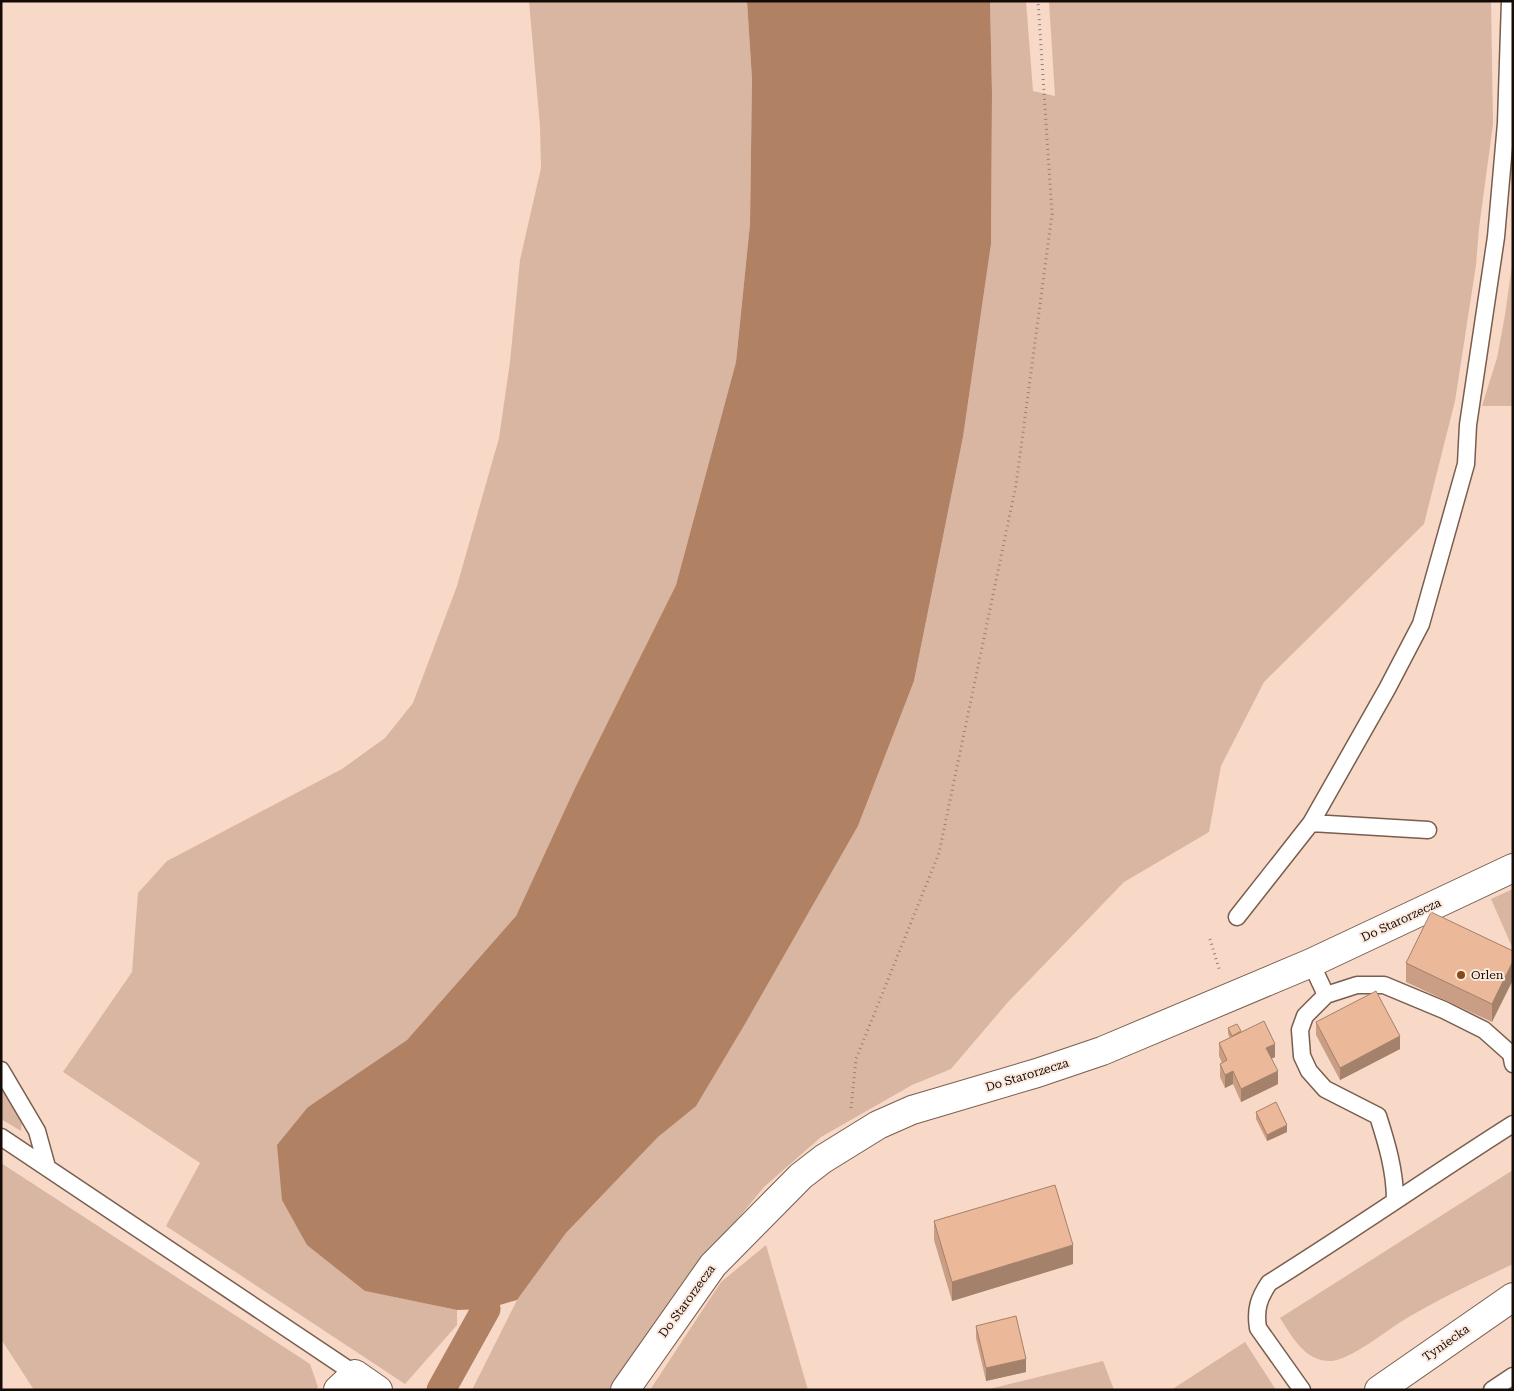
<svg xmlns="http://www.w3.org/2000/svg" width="1514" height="1391" viewBox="0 0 1514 1391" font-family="'Roboto Serif',serif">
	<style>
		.green { fill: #d8b6a1 }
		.water { fill: #b08163 }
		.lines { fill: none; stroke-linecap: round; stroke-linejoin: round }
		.canal { stroke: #b08163; stroke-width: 29 }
		.service-casing { stroke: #795e4d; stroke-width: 19 }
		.minor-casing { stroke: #795e4d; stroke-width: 30 }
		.tertiary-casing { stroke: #795e4d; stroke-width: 30 }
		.path { stroke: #978174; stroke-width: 3; stroke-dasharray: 1 4; stroke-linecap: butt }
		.service { stroke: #fff; stroke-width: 16 }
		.minor { stroke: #fff; stroke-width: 28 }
		.tertiary { stroke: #fff; stroke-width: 28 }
		.wall { fill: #ca9e84 }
		.shaded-wall { fill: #a4816b }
		.building { fill: #ebb899; stroke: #a4816b }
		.poi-dot { fill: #8a4816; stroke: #fce9dd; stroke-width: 2 }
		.labels { text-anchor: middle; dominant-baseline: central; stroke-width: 4; stroke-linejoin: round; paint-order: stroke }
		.street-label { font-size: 12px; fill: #150b06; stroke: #fce9dd }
		.poi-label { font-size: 12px; fill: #150b06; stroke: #fce9dd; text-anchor: start }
	</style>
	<rect width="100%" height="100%" fill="#f8d8c6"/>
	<path class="green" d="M529 1H747L752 79 750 224 736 362 676 585 575 788 516 916 407 1040 308 1107 365 1291 457 1310V1325L405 1384 166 1226 200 1163 63 1072 132 972 138 893 167 861 342 769 385 738 413 703 457 586 499 438 510 362 520 260 541 168 540 126Z
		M990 1H1026L1033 91 1055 96 1049 1H1491L1493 124 1479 228 1476 265 1455 401 1424 524 1264 682 1221 766 1209 832 1124 882 1008 1002 951 1069 912 1085 821 1137 764 1187 703 1261 612 1390H472L517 1300 566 1233 658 1137 696 1105 745 1024 858 826 914 681 963 437 991 244 992 93Z
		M1513 258V406H1482L1497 358 1505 315Z
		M1513 889V949L1491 899Z
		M1 1087 22 1120 21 1131 1 1119Z
		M1 1163 310 1364 318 1387 316 1390H34L1 1339Z
		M1513 1170V1264C1477 1281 1441 1298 1407 1318 1388 1329 1350 1361 1330 1361 1304 1361 1292 1336 1280 1318Z
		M766 1245 808 1390H650L721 1282Z
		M1245 1342 1276 1390H1171Z
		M1103 1361 1114 1390H985Z"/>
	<path class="water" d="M747 1H990L992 93 991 244 963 437 914 681 858 826 745 1024 696 1106 658 1137 566 1233 517 1300 486 1309 457 1310 365 1291 307 1245 282 1200 277 1145 308 1107 407 1040 516 916 575 788 676 585 736 362 750 224 752 79Z"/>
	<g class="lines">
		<path class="canal" d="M441 1390 486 1309"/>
		<g class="service-casing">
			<path id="service" d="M1311 823 1428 830
				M1237 917 1311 823 1387 689 1421 624 1466 464 1468 425 1496 237 1506 123 1510 1
				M1311 963 1326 995
				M1 1070 37 1131 47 1167
				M1 1137 355 1374
				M1395 1200C1395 1171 1387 1144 1378 1116L1325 1089 1309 1071 1302 1056 1300 1030 1305 1016 1326 995 1357 985H1384L1444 1010 1484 1030 1511 1054 1513 1064
				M1302 1390 1258 1328C1255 1309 1259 1298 1269 1283 1351 1232 1431 1176 1513 1124
				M1492 1390 1513 1376"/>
		</g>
		<g class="minor-casing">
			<path id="minor" d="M338 1390 355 1374 378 1390
				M625 1390 713 1265 801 1176 823 1159 878 1125 912 1110 1037 1073 1102 1051 1311 963 1513 868"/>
		</g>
		<g class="tertiary-casing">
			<path id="tertiary" d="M1379 1390 1513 1297"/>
		</g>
		<path class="path" d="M1210 939 1220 972
			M851 1108 856 1059 939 853 1016 485 1052 214 1038 1"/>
		<use href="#service" class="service"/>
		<use href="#minor" class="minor"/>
		<use href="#tertiary" class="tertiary"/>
	</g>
	<path class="wall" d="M1513 951 1492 1022 1406 982V963Z
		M1316 1022 1400 1049 1340 1080 1316 1035Z
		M1228 1028 1241 1032 1275 1057 1271 1059 1278 1084 1241 1102 1233 1084 1225 1088 1220 1077V1064L1222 1063 1219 1056V1043L1230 1038 1228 1034Z
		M1256 1112 1287 1132 1267 1141 1256 1119Z
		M934 1221 1073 1264 952 1301 934 1240Z
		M976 1326 1026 1372 986 1381 976 1338Z"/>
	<path class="shaded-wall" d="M1513 961V980L1492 1022V1004Z
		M1400 1036V1049L1340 1080V1068Z
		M1275 1044V1057L1266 1061V1048Z
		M1233 1071V1084L1225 1088V1075Z
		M1278 1071V1084L1241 1102V1089Z
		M1287 1125V1132L1267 1141V1135Z
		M1073 1245V1264L952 1301V1282Z
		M1026 1359V1372L986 1381V1368Z"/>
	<path class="building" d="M1431 912 1513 951V961L1492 1004 1406 963Z
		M1376 991 1400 1036 1340 1068 1316 1022Z
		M1264 1021 1275 1044 1266 1048 1278 1071 1241 1089 1233 1071 1225 1075 1220 1064 1227 1060 1219 1043Z
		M1237 1024 1241 1031 1232 1036 1228 1028Z
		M1276 1102 1287 1125 1267 1135 1256 1112Z
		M1055 1185 1073 1245 952 1282 934 1221Z
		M1016 1316 1026 1359 986 1368 976 1326Z"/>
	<circle class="poi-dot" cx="1461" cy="975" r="5"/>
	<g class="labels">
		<g class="street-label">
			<text transform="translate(1401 920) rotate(-25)">Do Starorzecza</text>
			<text transform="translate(1027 1075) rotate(-17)">Do Starorzecza</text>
			<text transform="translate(687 1301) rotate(-54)">Do Starorzecza</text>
			<text transform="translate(1446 1343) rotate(-35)">Tyniecka</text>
		</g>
		<g class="poi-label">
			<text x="1471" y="975">Orlen</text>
		</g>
	</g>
	<rect width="1514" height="1391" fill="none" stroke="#150b06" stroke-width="5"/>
</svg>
